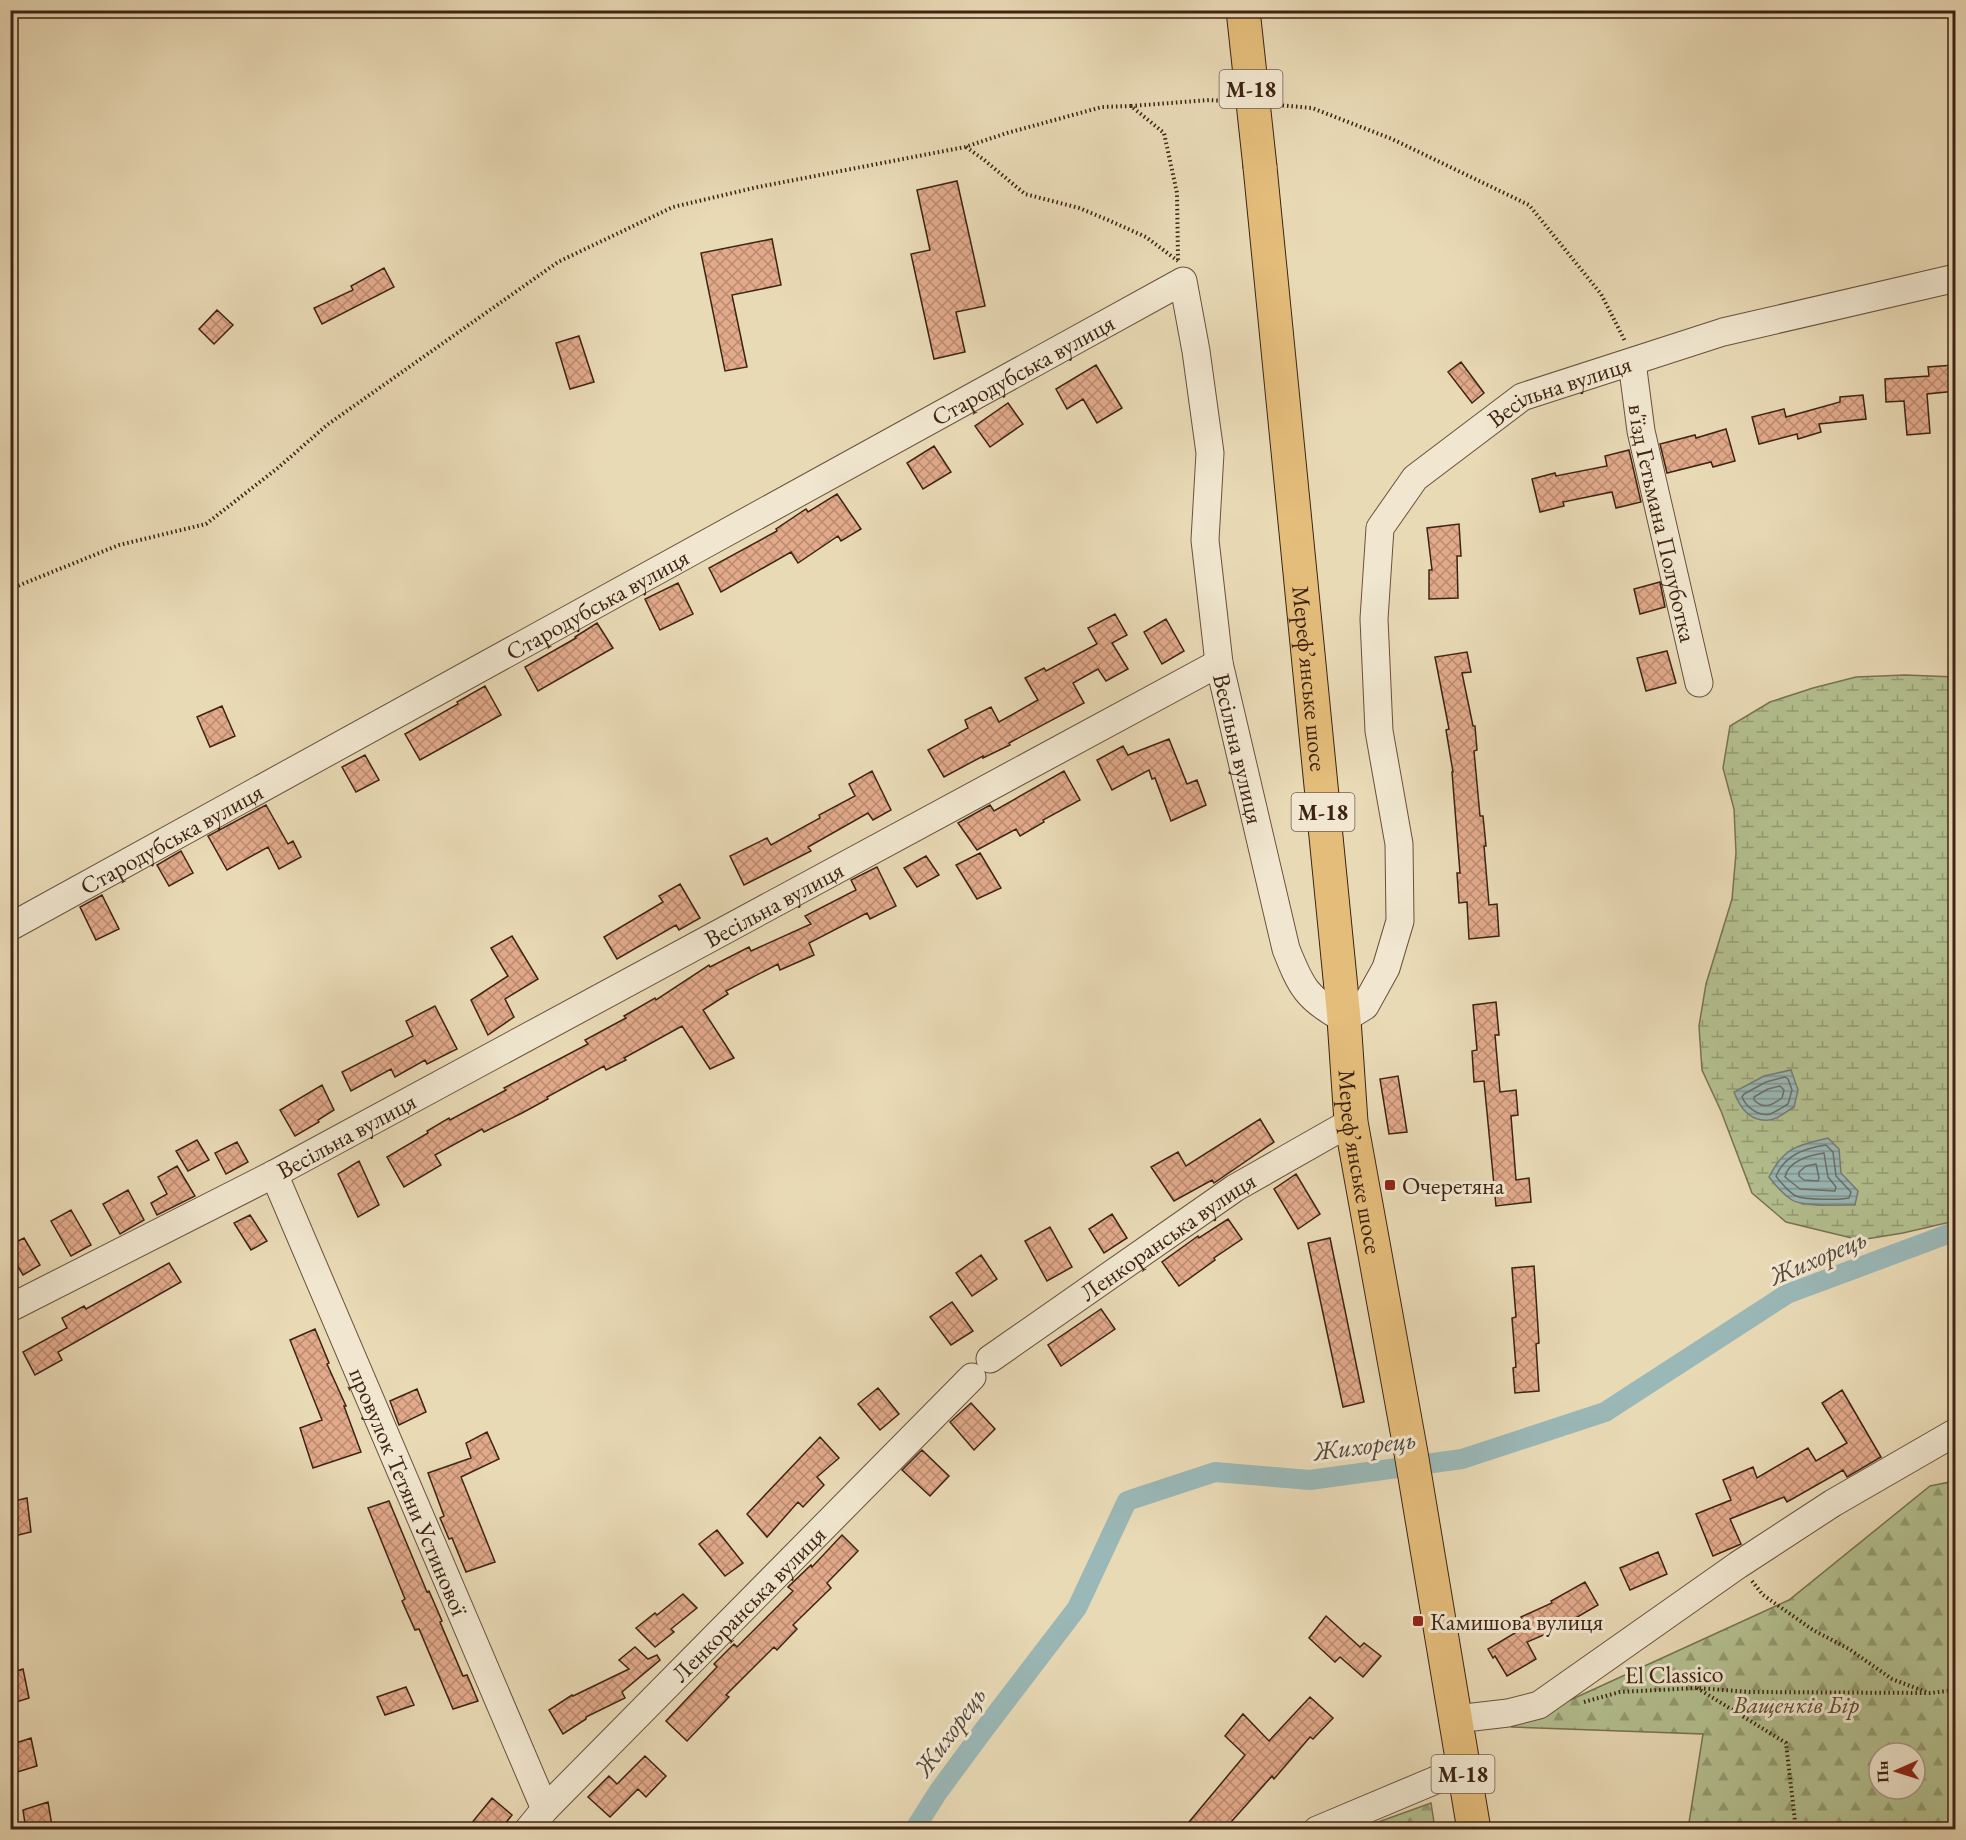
<svg xmlns="http://www.w3.org/2000/svg" width="1966" height="1840" viewBox="0 0 1966 1840" font-family="'EB Garamond',serif">
	<style>
		.forest { fill: url(#forest-firs); stroke: #797252; stroke-width: 1.5; fill-rule: evenodd }
		.wetland { fill: url(#wetland-marsh); stroke: #797252; stroke-width: 1.5 }
		.water { fill: url(#water-rules); stroke: #757c75; stroke-width: 1.5 }
		.lines { fill: none; stroke-linecap: round; stroke-linejoin: round }
		.shore { stroke: #6c6e65; stroke-width: 1.5 }
		.canal { stroke: #9ab8b7; stroke-width: 20 }
		.building { fill: url(#building-cross-hatch); stroke: #3e2313; stroke-width: 1.5 }
		.minor-casing { stroke: #69513c; stroke-width: 29 }
		.highway-casing { stroke: #3e2313; stroke-width: 35 }
		.path { stroke: #3e2313; stroke-width: 4; stroke-dasharray: 1.5 3; stroke-linecap: butt }
		.minor { stroke: #f1e7d0; stroke-width: 27 }
		.highway { stroke: #e4bd7b; stroke-width: 33 }
		.highway-bridge-casing { stroke: #3e2313; stroke-width: 35; stroke-linecap: butt }
		.highway-bridge { stroke: #e4bd7b; stroke-width: 33 }
		.poi-dot { fill: #8f2418; stroke: #f1e7d0; stroke-width: 2 }
		.labels { text-anchor: middle; dominant-baseline: central; stroke-width: 6; stroke-linejoin: round; paint-order: stroke }
		.shield { fill: #f1e7d0; stroke: #745e4c; stroke-width: 1.5 }
		.shield-label { font-size: 22px; font-weight: bold; fill: #3e2313 }
		.street-label { font-size: 24px; fill: #3e2313; stroke: #f1e7d0 }
		.poi-label { font-size: 24px; fill: #3e2313; stroke: #f1e7d0; text-anchor: start }
		.park-label { font-size: 24px; font-style: italic; fill: #5c4a32; stroke: #f1e7d0 }
		.water-label { font-size: 26px; font-style: italic; fill: #55483c; stroke: #f1e7d0 }
	</style>
	<defs>
		<pattern id="forest-firs" width="22" height="20" patternUnits="userSpaceOnUse" patternTransform="scale(1.5)"><rect width="22" height="20" fill="#b4c090"/><path d="M5 1l3.5 6h-7zM16 11l3.5 6h-7z" fill="#949c74"/></pattern>
		<pattern id="wetland-marsh" width="20" height="14" patternUnits="userSpaceOnUse" patternTransform="scale(1.5)"><rect width="20" height="14" fill="#b4c090"/><path d="M1 5h8M5 5V1M11 12h8M15 12V8" fill="none" stroke="#949c74"/></pattern>
		<pattern id="water-rules" width="6" height="5" patternUnits="userSpaceOnUse" patternTransform="scale(1.5)"><rect width="6" height="5" fill="#9ab8b7"/><path d="M0 2.5h6" fill="none" stroke="#7f9594"/></pattern>
		<pattern id="building-cross-hatch" width="8" height="8" patternUnits="userSpaceOnUse" patternTransform="scale(1.5)"><rect width="8" height="8" fill="#e2aa8b"/><path d="M0 0l8 8M0 8l8-8" fill="none" stroke="#b98a70"/></pattern>
	</defs>
	<rect width="100%" height="100%" fill="#e9dab6"/>
	<filter id="stains"><feTurbulence type="fractalNoise" baseFrequency=".00333" numOctaves="4"/><feColorMatrix values="0 0 0 0 .2 0 0 0 0 .09 0 0 0 0 .02 0 0 0 .5 -.17"/></filter>
	<radialGradient id="worn" r=".72"><stop offset=".6" stop-color="#630" stop-opacity="0"/><stop offset="1" stop-color="#630" stop-opacity=".3"/></radialGradient>
	<path class="forest" d="M1955 1481V1829H1688L1703 1734 1511 1727 1789 1600 1930 1486ZM1879 1753H1915V1789H1879Z
		M1431 1803 1435 1829H1359Z"/>
	<path class="wetland" d="M1905 675 1955 677V1221L1903 1233 1860 1240 1786 1222 1752 1193 1721 1111 1702 1070 1699 1026 1706 984 1732 899 1736 853 1734 809 1723 768 1730 726 1770 702 1813 688 1856 677Z"/>
	<path class="water" d="M1791 1070 1798 1090 1794 1107C1787 1111 1777 1120 1769 1120 1750 1122 1740 1108 1734 1092L1764 1076Z
		M1828 1138 1839 1149 1841 1173 1858 1191 1855 1205C1841 1205 1802 1207 1792 1200 1783 1194 1775 1185 1769 1177 1784 1147 1798 1145 1828 1138Z"/>
	<g class="lines">
		<path class="shore" d="M1785 1077 1788 1079 1792 1090 1788 1104C1783 1107 1776 1112 1770 1114 1759 1117 1746 1107 1742 1097L1744 1094 1766 1082Z
			M1780 1086 1784 1090 1782 1098C1772 1105 1764 1110 1754 1100V1097L1768 1089Z
			M1826 1145 1833 1152 1836 1176 1851 1192 1849 1198C1840 1200 1805 1200 1796 1196 1790 1193 1780 1182 1776 1176 1785 1155 1805 1148 1826 1145Z
			M1824 1153 1828 1177 1836 1187 1835 1191 1800 1189 1785 1177C1788 1161 1810 1155 1824 1153Z
			M1816 1164 1819 1178 1818 1181 1804 1180 1799 1176V1172L1806 1166Z"/>
		<path class="canal" d="M914 1830 938 1792 983 1731 1077 1608 1127 1501 1215 1472 1310 1480 1462 1459 1605 1412 1787 1294 1956 1231"/>
	</g>
	<path class="building" d="M957 181 985 306 956 312 965 352 934 359 911 254 930 250 917 190Z
		M772 239 781 285 732 295 747 367 725 371 701 253Z
		M384 268 394 287 322 324 314 308 353 290 351 286Z
		M217 310 233 325 214 344 199 329Z
		M579 336 594 382 570 389 556 343Z
		M1461 362 1484 393 1472 403 1448 372Z
		M1096 365 1122 408 1097 423 1083 399 1067 409 1056 389Z
		M1954 365 1956 391 1927 394 1930 433 1907 435 1904 401 1886 402 1885 379 1929 376 1928 367Z
		M1863 395 1866 419 1819 424 1821 432 1798 439 1797 434 1759 444 1752 417 1784 409 1786 417 1840 402V397Z
		M1008 403 1023 424 990 447 975 426Z
		M1726 429 1735 461 1713 467 1711 462 1667 473 1660 444 1695 435 1696 438Z
		M934 446 951 472 923 489 907 463Z
		M1629 450 1641 502 1616 508 1612 492 1563 502 1564 506 1540 512 1532 479 1555 473 1556 476 1607 466 1605 456Z
		M837 494 861 529 841 541 838 536 798 563 791 552 721 592 709 568 777 531 776 529 806 509 808 512Z
		M1459 524 1461 556H1457L1458 598 1429 599V570H1432L1427 528Z
		M1660 582 1665 607 1640 614 1634 589Z
		M678 583 693 614 660 630 645 599Z
		M1115 614 1127 635 1112 643 1128 669 1106 681 1098 669 1073 683 1084 703 1009 743 1010 745 983 758V756L944 777 928 750 968 728 965 720 991 707 999 722 1038 700 1025 678 1044 668 1046 671 1097 644 1088 628Z
		M1166 619 1184 651 1162 664 1144 632Z
		M597 623 613 648 538 691 525 667 576 638 575 637Z
		M1667 651 1676 683 1646 691 1637 658Z
		M1467 652 1471 672 1462 673 1473 726H1475L1477 750 1474 751 1480 816H1483L1486 846H1484L1489 905 1497 904 1499 936 1469 939 1467 902 1459 903 1457 873H1460L1452 772H1453L1446 730 1449 729 1435 657Z
		M485 686 501 715 420 760 405 734 458 704 457 702Z
		M222 706 235 736 210 747 197 717Z
		M1169 739 1187 784 1197 780 1206 805 1171 821 1155 778 1152 779 1149 770 1112 790 1097 760 1123 746 1128 755Z
		M365 755 379 780 356 792 342 767Z
		M872 771 891 810 873 820 868 813 808 847 811 851 744 885 730 856 767 838 771 845 820 818 819 815 855 796 849 784Z
		M1064 771 1080 800 1043 820 1044 822 1020 836 1016 829 977 850 958 823 990 805 994 811Z
		M266 805 288 844 293 841 301 857 279 869 268 847 227 870 208 836Z
		M181 851 193 873 169 886 157 865Z
		M980 853 1001 888 977 899 956 865Z
		M926 856 939 875 917 887 904 868Z
		M877 867 896 906 870 919 867 913 809 943 814 955 780 970 778 964 726 991 728 994 703 1010 734 1058 710 1069 682 1026 624 1058 626 1060 606 1070 604 1066 547 1097 548 1099 522 1113 484 1132 482 1129 435 1155 441 1165 404 1187 387 1157 428 1133 427 1131 449 1118 450 1120 506 1090 504 1088 588 1044 585 1040 626 1018 624 1016 655 998 656 1000 709 965 710 967 749 947 751 951 811 924 805 916 856 890 851 880Z
		M680 884 700 918 679 930 676 925 617 959 604 937 663 902 659 896Z
		M102 895 119 929 96 940 80 907Z
		M512 936 538 979 505 999 514 1017 488 1035 471 1000 508 976 491 948Z
		M1496 1002 1499 1035H1495L1500 1092 1516 1090 1518 1115 1511 1116 1516 1180 1529 1178 1531 1202 1496 1206 1484 1081 1474 1082 1472 1051 1477 1050 1473 1005Z
		M435 1006 457 1049 427 1064 425 1060 395 1077 391 1069 351 1091 342 1072 413 1036 406 1021Z
		M1398 1076 1407 1132 1389 1134 1380 1079Z
		M322 1085 334 1110 318 1120 319 1122 295 1136 280 1110Z
		M1260 1119 1274 1142 1214 1183 1212 1180 1174 1201 1151 1167 1178 1152 1186 1166Z
		M197 1140 209 1160 188 1171 176 1151Z
		M237 1142 248 1162 226 1174 215 1153Z
		M359 1161 379 1205 358 1217 338 1174Z
		M177 1166 195 1196 157 1215 151 1203 167 1194 158 1177Z
		M1296 1174 1320 1214 1298 1229 1274 1189Z
		M128 1190 144 1220 120 1234 103 1204Z
		M71 1210 91 1245 71 1256 51 1221Z
		M1112 1214 1127 1238 1104 1253 1089 1229Z
		M250 1215 267 1241 251 1250 234 1223Z
		M1228 1219 1242 1239 1214 1258 1215 1260 1179 1286 1162 1262 1198 1236 1199 1238Z
		M1050 1227 1072 1267 1047 1281 1025 1241Z
		M24 1238 40 1265 23 1275 10 1253V1245Z
		M1330 1238 1364 1402 1343 1407 1308 1243Z
		M981 1255 997 1279 972 1296 956 1273Z
		M169 1263 181 1282 58 1352 62 1360 35 1375 23 1352 67 1328 62 1318 84 1306 86 1309Z
		M1534 1266 1539 1343 1536 1344 1539 1391 1515 1393 1513 1368 1516 1367 1512 1318 1516 1317 1512 1268Z
		M952 1302 973 1331 951 1345 930 1317Z
		M1101 1309 1115 1329 1061 1366 1048 1345Z
		M315 1329 329 1363 327 1364 346 1406H344L361 1452 313 1468 300 1428 322 1420 290 1340Z
		M878 1388 899 1414 880 1430 858 1404Z
		M417 1389 426 1412 399 1425 390 1401Z
		M1842 1390 1881 1457 1847 1477 1843 1470 1787 1502 1784 1497 1730 1519 1741 1544 1713 1556 1696 1514 1731 1500 1723 1480 1753 1467 1757 1478 1808 1448 1816 1461 1847 1443 1822 1403Z
		M971 1403 995 1429 974 1450 950 1422Z
		M487 1432 499 1459 461 1477 495 1562 466 1572 452 1538 449 1539 440 1518 444 1516 428 1473 471 1458 466 1443Z
		M820 1437 839 1458 817 1477 824 1485 803 1507 798 1502 767 1537 747 1514Z
		M922 1450 949 1476 930 1496 902 1470Z
		M27 1498 31 1532 10 1537V1502Z
		M389 1501 427 1592 429 1591 442 1621 440 1622 463 1676 467 1675 478 1701 453 1709 419 1629 415 1630 402 1601 405 1599 368 1508Z
		M717 1530 743 1563 725 1576 699 1544Z
		M842 1535 858 1551 827 1583 831 1588 793 1625 797 1629 777 1650 774 1647 726 1695 729 1697 687 1741 666 1721 717 1667 714 1664 734 1644 737 1647 793 1591 788 1587 811 1565 812 1567Z
		M1658 1552 1667 1574 1630 1590 1620 1568Z
		M1585 1582 1598 1605 1555 1630 1527 1642 1536 1659 1507 1676 1495 1656 1493 1658 1488 1649 1525 1627 1521 1617 1552 1603 1551 1601Z
		M683 1594 697 1608 671 1629 674 1632 655 1647 636 1628 655 1613 657 1615Z
		M1326 1616 1360 1647 1364 1643 1381 1656 1363 1677 1340 1657 1335 1662 1309 1638Z
		M635 1647 648 1659 657 1655 660 1660 622 1692 625 1698 586 1717V1719L563 1734 549 1710 572 1695 573 1696 629 1669 619 1660Z
		M23 1669 29 1698 10 1704V1673Z
		M406 1687 414 1705 385 1715 377 1697Z
		M1310 1697 1333 1718 1313 1739 1310 1737 1274 1779 1272 1776 1224 1830H1197L1189 1822 1245 1755 1225 1736 1243 1714 1269 1741Z
		M31 1738 37 1766 14 1773 10 1745Z
		M645 1756 666 1776 646 1797 638 1789 610 1817 588 1797 609 1776 617 1784Z
		M492 1798 512 1815 500 1830H466Z
		M48 1802 52 1826 43 1830H26L23 1810Z"/>
	<g class="lines">
		<g class="minor-casing">
			<g id="minor">
				<path id="s1" d="M1632 362 1641 431 1699 683"/>
				<path id="s2" d="M10 927 1183 281 1196 351 1210 453 1205 540 1219 663 1286 949C1301 987 1307 999 1344 1019L1365 1006 1386 968 1400 921 1399 844 1379 731 1374 619 1380 528 1415 478 1522 397 1723 332 1956 278"/>
				<path id="s3" d="M274 1174 545 1809"/>
				<path id="s4" d="M10 1308 274 1174 1219 663"/>
				<path id="s5" d="M990 1359 1235 1188 1351 1122"/>
				<path d="M1456 1719 1508 1713 1539 1705 1738 1565 1833 1503 1956 1432"/>
				<path id="s6" d="M528 1830 545 1809 972 1377"/>
				<path d="M1317 1830 1462 1769"/>
			</g>
		</g>
		<g class="highway-casing">
			<g id="highway">
				<path id="s7" d="M1260 167 1344 1019 1351 1122 1411 1453 1474 1830"/>
			</g>
		</g>
		<path class="path" d="M1278 105 1312 108 1392 139 1529 205 1601 294 1625 341
			M1131 106 1209 100 1228 101
			M966 147 983 159 1025 194 1079 208 1108 220 1146 237 1178 261
			M10 589 119 545 206 524 279 467 327 425 558 262 673 207 758 187 965 147 1007 133 1102 107 1131 106 1164 133 1177 193 1178 260
			M1752 1581 1763 1595 1813 1630 1849 1649 1892 1679 1926 1692
			M1697 1688 1786 1743 1796 1830
			M1584 1702 1620 1692 1697 1688 1750 1692 1930 1693 1956 1690"/>
		<use href="#minor" class="minor"/>
		<use href="#highway" class="highway"/>
		<g class="highway-bridge-casing">
			<path id="highway-bridge" d="M1243 10 1260 167"/>
		</g>
		<use href="#highway-bridge" class="highway-bridge"/>
	</g>
	<g class="poi-dot">
		<rect x="1384" y="1179" width="12" height="12" rx="3"/>
		<rect x="1412" y="1615" width="12" height="12" rx="3"/>
	</g>
	<g class="labels">
		<g class="shield">
			<rect x="1219.5" y="70" width="63" height="38" rx="4.5"/>
			<rect x="1291.5" y="793" width="63" height="38" rx="4.5"/>
			<rect x="1431.5" y="1755" width="63" height="38" rx="4.5"/>
		</g>
		<g class="shield-label">
			<text x="1251" y="89">М-18</text>
			<text x="1323" y="812">М-18</text>
			<text x="1463" y="1774">М-18</text>
		</g>
		<g class="street-label">
			<text stroke="none"><textPath href="#s2" startOffset="1156">Стародубська вулиця</textPath></text>
			<text stroke="none"><textPath href="#s2" startOffset="2856">Весільна вулиця</textPath></text>
			<text stroke="none"><textPath href="#s1" startOffset="164">в'їзд Гетьмана Полуботка</textPath></text>
			<text stroke="none"><textPath href="#s2" startOffset="670">Стародубська вулиця</textPath></text>
			<text stroke="none"><textPath href="#s7" startOffset="514">Мереф’янське шосе</textPath></text>
			<text stroke="none"><textPath href="#s2" startOffset="1812">Весільна вулиця</textPath></text>
			<text stroke="none"><textPath href="#s2" startOffset="184">Стародубська вулиця</textPath></text>
			<text stroke="none"><textPath href="#s4" startOffset="864">Весільна вулиця</textPath></text>
			<text stroke="none"><textPath href="#s4" startOffset="378">Весільна вулиця</textPath></text>
			<text stroke="none"><textPath href="#s7" startOffset="1000">Мереф’янське шосе</textPath></text>
			<text stroke="none"><textPath href="#s5" startOffset="216">Ленкоранська вулиця</textPath></text>
			<text stroke="none"><textPath href="#s3" startOffset="345">провулок Тетяни Устинової</textPath></text>
			<text stroke="none"><textPath href="#s6" startOffset="316">Ленкоранська вулиця</textPath></text>
			<text transform="translate(1674 1674) rotate(-1)">El Classico</text>
		</g>
		<g class="poi-label">
			<text x="1402" y="1185">Очеретяна</text>
			<text x="1430" y="1621">Камишова вулиця</text>
		</g>
		<g class="park-label">
			<text x="1796" y="1704">Ващенків Бір</text>
		</g>
		<g class="water-label">
			<text transform="translate(1818 1257) rotate(-23)">Жихорець</text>
			<text transform="translate(1365 1445) rotate(-7)">Жихорець</text>
			<text transform="translate(950 1731) rotate(-54)">Жихорець</text>
		</g>
	</g>
	<rect width="1966" height="1840" fill="none" stroke="#e9dab6" stroke-width="36"/>
	<rect x="12" y="12" width="1942" height="1816" fill="none" stroke="#3e2313" stroke-width="3"/>
	<rect x="18" y="18" width="1930" height="1804" fill="none" stroke="#3e2313" stroke-width="1.5"/>
	<g transform="translate(1897 1771) rotate(267)"><circle r="28" fill="#f1e7d0" stroke="#a99984" stroke-width="1.5"/>
	<path d="M0-4.5L10 22L0 15L-10 22Z" fill="#8f2418"/>
	<text y="-9" font-size="16" font-weight="bold" text-anchor="middle" fill="#3e2313">Пн</text>
	</g>
	<rect width="100%" height="100%" filter="url(#stains)"/>
	<rect width="100%" height="100%" fill="url(#worn)"/>
</svg>
